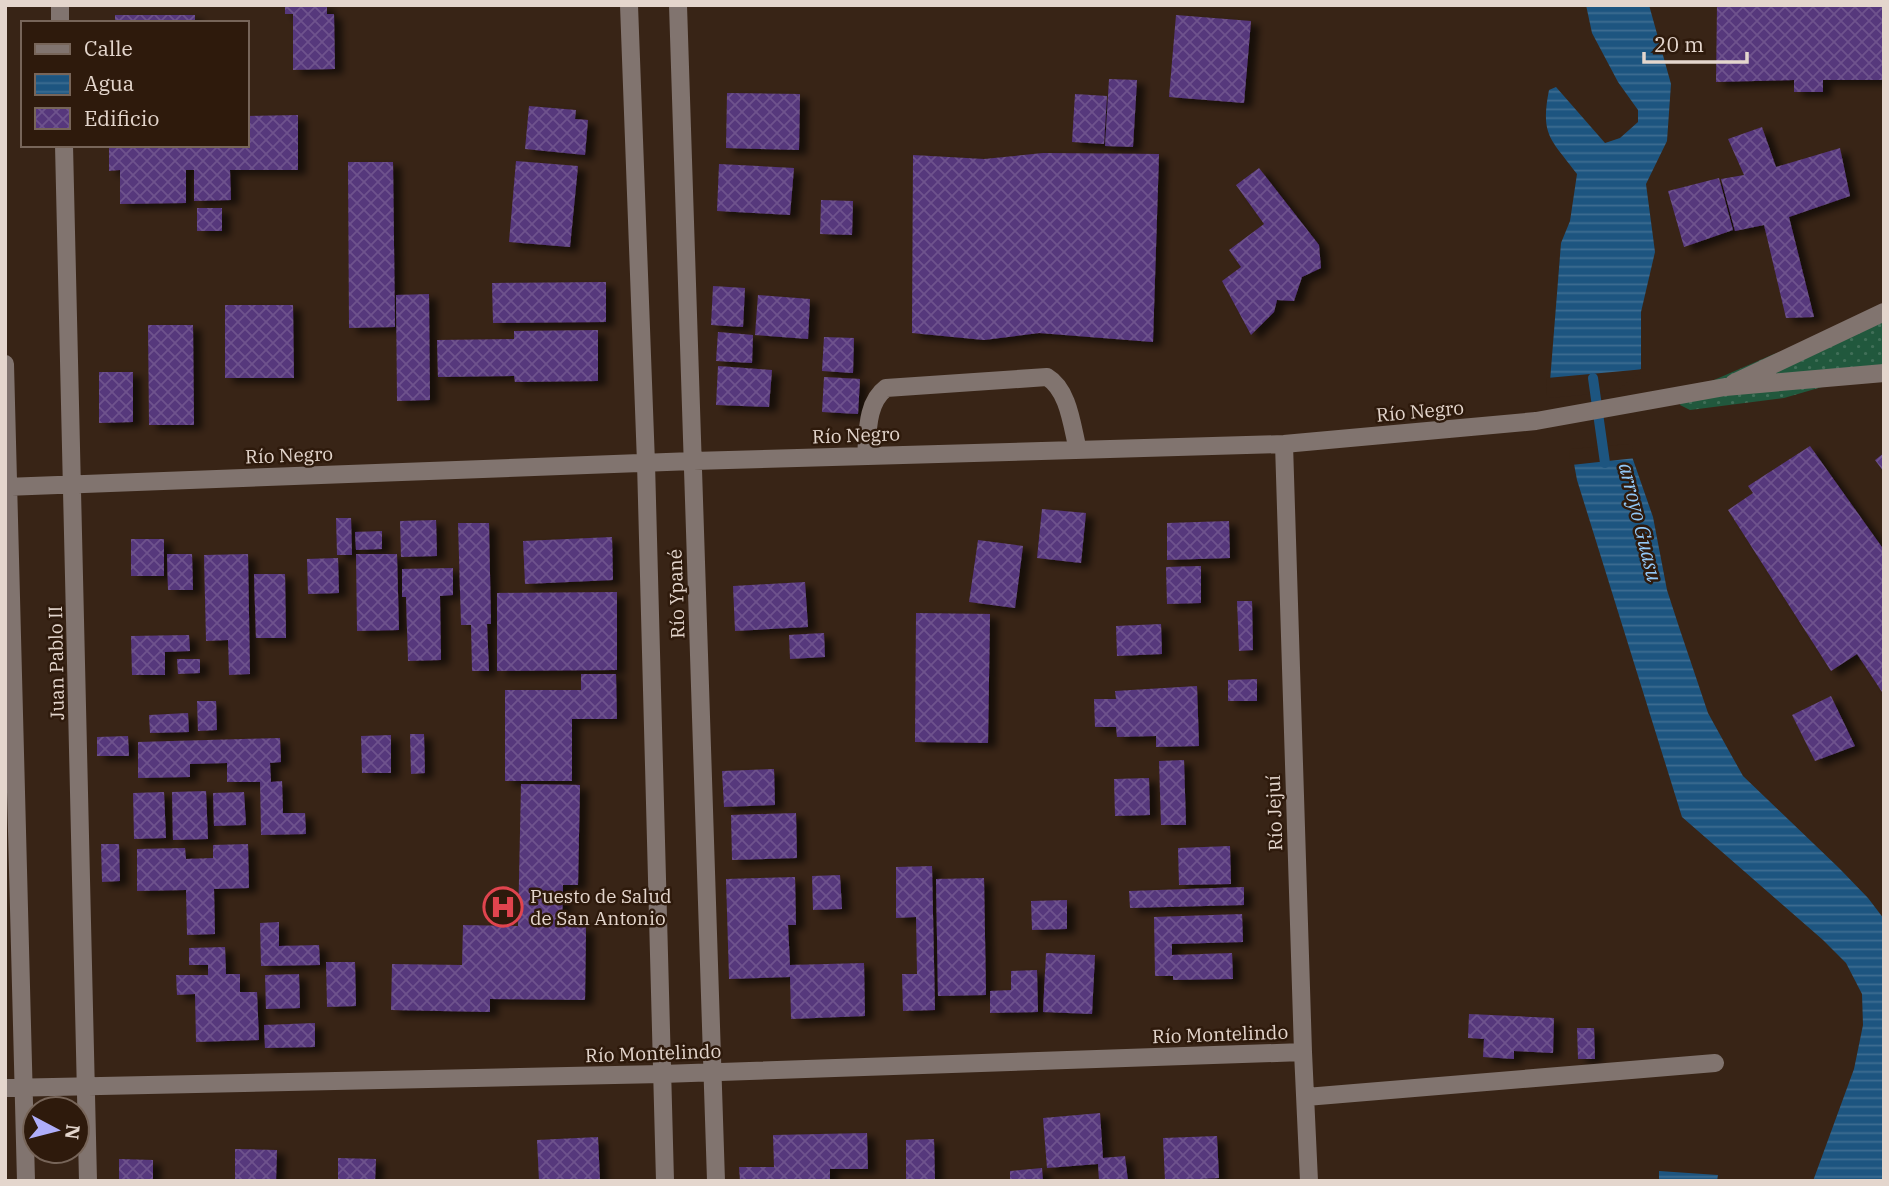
<svg xmlns="http://www.w3.org/2000/svg" width="1889" height="1186" viewBox="0 0 1889 1186" font-family="'IBM Plex Serif',serif">
	<style>
		.grass { fill: url(#grass-dots) }
		.water { fill: url(#water-rules) }
		.pier { fill: #382416 }
		.lines { fill: none; stroke-linecap: round; stroke-linejoin: round }
		.stream { stroke: #1d5580; stroke-width: 10 }
		.building { fill: url(#building-cross-hatch); filter: url(#shadow) }
		.minor { stroke: #81746f; stroke-width: 18 }
		.labels { text-anchor: middle; dominant-baseline: central; stroke-width: 5; stroke-linejoin: round; paint-order: stroke }
		.street-label { font-size: 19px; fill: #e4d6cd; stroke: #2e1a0c }
		.poi-label { font-size: 19px; fill: #e4d6cd; stroke: #2e1a0c; text-anchor: start }
		.water-label { font-size: 21px; font-style: italic; fill: #93c8f7; stroke: #2e1a0c }
	</style>
	<defs>
		<pattern id="grass-dots" width="8" height="8" patternUnits="userSpaceOnUse" patternTransform="scale(1.75)"><rect width="8" height="8" fill="#21583d"/><path d="M2 2h.1M6 6h.1" fill="none" stroke="#416f58" stroke-width="1.8" stroke-linecap="round"/></pattern>
		<pattern id="water-rules" width="6" height="5" patternUnits="userSpaceOnUse" patternTransform="scale(1.75)"><rect width="6" height="5" fill="#1d5580"/><path d="M0 2.5h6" fill="none" stroke="#3e6d91"/></pattern>
		<pattern id="building-cross-hatch" width="8" height="8" patternUnits="userSpaceOnUse" patternTransform="scale(1.75)"><rect width="8" height="8" fill="#56377c"/><path d="M0 0l8 8M0 8l8-8" fill="none" stroke="#6e538d"/></pattern>
		<filter id="shadow"><feDropShadow dx="8" dy="4.5" stdDeviation="3.5" flood-color="#0009"/></filter>
	</defs>
	<rect width="100%" height="100%" fill="#382416"/>
	<path class="grass" d="M1884 322V369L1784 398 1690 410 1680 405 1684 393 1774 354Z"/>
	<path class="water" d="M1586 5H1649L1671 84 1667 141 1646 184 1655 252 1641 312V369L1614 389 1549 394 1561 243 1570 221 1577 174C1551 139 1540 136 1549 90L1556 87 1605 143 1620 138 1638 122V110L1618 82 1592 33Z
		M1629 448 1653 517 1667 590 1679 627 1708 713 1729 751 1743 776 1839 868 1868 898 1884 919V1181H1813L1854 1069 1863 1025 1862 994 1846 963 1823 940 1682 817 1577 480 1572 453Z
		M1659 1171 1718 1175 1717 1181H1659Z"/>
	<path class="pier" d="M1645 369 1615 392 1549 398 1546 395 1547 378Z
		M1629 444 1632 446 1636 458 1571 465 1569 453 1571 449Z"/>
	<g class="lines">
		<path class="stream" d="M1593 378 1605 463"/>
	</g>
	<path class="building" d="M285 5H327V14H334L335 69 293 70V14H285Z
		M1717 5H1884V80H1823V92H1794V80L1716 82Z
		M115 15H195V23H115Z
		M1176 15 1251 21 1244 103 1169 97Z
		M1109 79 1137 80 1133 147 1105 146Z
		M727 93 800 94 799 150 726 148Z
		M1075 94 1107 96 1104 144 1072 142Z
		M529 106 576 110 575 119 588 120 585 155 525 149Z
		M298 115V170H230L231 200 194 201V170H186V203L120 204V170L109 171V145H247V116Z
		M1762 127 1776 167 1840 148 1850 196 1789 217 1814 317 1786 318 1764 225 1735 231 1721 179 1744 175 1728 139Z
		M1043 153 1159 154 1153 342 1039 333 984 340 912 333 913 155 984 159Z
		M516 161 578 166 570 247 509 242Z
		M348 162H393L395 327 349 328Z
		M719 164 794 168 790 215 717 211Z
		M1259 168 1319 245 1321 268 1302 277 1294 301 1277 300 1274 312 1251 335 1222 281 1241 267 1229 250 1264 224 1236 185Z
		M1719 178 1733 230 1684 247 1668 191Z
		M821 200 853 201 852 235 820 234Z
		M197 208H222V231H197Z
		M606 282V322L493 323 492 283Z
		M713 286 745 288 743 327 711 325Z
		M429 294 430 400 397 401 396 295Z
		M758 295 810 299 808 339 755 335Z
		M225 305H293L294 378H225Z
		M148 325H193L194 425H149Z
		M598 330V381L515 382 514 376 438 377 437 340 514 339V331Z
		M718 332 753 335 752 363 716 361Z
		M824 337 854 338 853 373 822 371Z
		M718 366 772 370 769 407 716 405Z
		M99 372H133V422L99 423Z
		M824 377 860 379 858 414 822 412Z
		M1810 446 1884 550V695L1857 654 1831 671 1728 510 1753 493 1748 486Z
		M1884 453V472L1875 460Z
		M1042 509 1086 513 1081 563 1037 558Z
		M336 518H351L352 555H337Z
		M436 520 437 556 401 557 400 521Z
		M1229 521 1230 558 1167 560V523Z
		M458 523H489L491 624H487L489 671H472L471 625H461Z
		M382 531V549L356 550 355 532Z
		M612 537 613 580 525 584 523 541Z
		M131 539H164V576H131Z
		M978 540 1023 546 1015 608 969 602Z
		M167 554H192L193 590H168Z
		M248 554 250 674 229 675 228 640 206 641 204 555Z
		M356 554H397L399 630 357 631Z
		M338 558 339 593 308 594 307 559Z
		M1201 566V603L1167 604 1166 567Z
		M453 568V595L440 596 441 660 408 661 406 597H402V569Z
		M254 574H285L286 638H256Z
		M805 582 808 627 735 631 733 586Z
		M617 592V670L497 671V593Z
		M1237 601H1252L1253 650 1239 651Z
		M916 613 990 614 988 743 915 742Z
		M1161 624 1162 654 1117 656 1116 626Z
		M824 633 825 657 790 659 789 635Z
		M189 635 190 651 165 652V675H132L131 636Z
		M177 659H200V673L178 674Z
		M581 674H616L617 719H572V781H505V690H581Z
		M1257 679V701H1228V680Z
		M1197 686 1199 746 1156 747V736L1117 737 1116 727H1095L1094 699H1116L1115 691Z
		M1831 696 1855 746 1815 761 1792 715Z
		M197 701H216L217 730 198 731Z
		M188 713 189 732 150 733 149 715Z
		M410 734H424L425 773 411 774Z
		M391 735V773H362L361 736Z
		M128 736 129 756H97V737Z
		M280 738 281 762 270 763 271 782 282 781 283 813H305L306 834 261 835 260 782H227V763L190 764V777L138 778V742Z
		M1184 760 1186 825H1161L1159 761Z
		M774 769 775 805 724 807 722 771Z
		M1149 778 1150 815 1115 816 1114 779Z
		M521 784 580 785 578 885H563L562 926 586 927 585 1000 490 999V1012L391 1010 392 964 462 965 463 925 518 926Z
		M206 791 208 839 173 840 172 792Z
		M164 792 166 838 134 839 133 793Z
		M244 792 246 825 214 826 213 793Z
		M796 813 797 858 732 860 731 815Z
		M101 844H119L120 881 102 882Z
		M248 844 249 888 214 889 215 934 187 935 186 890 137 891V849L185 848 186 859 213 858V845Z
		M1230 846 1231 884 1179 885 1178 848Z
		M932 866 935 1010 903 1011 902 974H917L916 917 896 918V867Z
		M840 875 842 909 813 910 812 876Z
		M795 877 796 925H788L790 965 864 963 865 1016 791 1019 790 977 729 979 726 879Z
		M984 878 986 995 938 996 936 879Z
		M1244 887V905L1130 908 1129 891Z
		M1067 900V929L1032 930 1031 901Z
		M1242 914 1243 942 1172 944V955L1232 953 1233 979 1173 980V976H1155L1154 917Z
		M279 922V946L319 945 320 965 261 966 260 923Z
		M225 947 226 974H240V992H257L259 1040 196 1042 195 994 177 995 176 975H208V965H189V948Z
		M1046 953 1095 955 1092 1014 1043 1012Z
		M326 962H355L356 1006 327 1007Z
		M1037 970 1038 1012 990 1013V991L1011 990V971Z
		M299 974 300 1008 266 1009 265 975Z
		M1469 1014 1554 1018 1553 1053 1514 1051V1059L1483 1057 1484 1039 1468 1038Z
		M315 1023V1047L265 1048 264 1025Z
		M1577 1028H1594L1595 1059H1578Z
		M1100 1113 1103 1158 1125 1156 1128 1181H1099L1098 1164 1047 1168 1043 1118Z
		M867 1133 868 1169H830V1181H740L739 1167H774L773 1135Z
		M1217 1136 1219 1178 1165 1181 1163 1138Z
		M598 1137 600 1181H539L537 1140Z
		M934 1139 935 1181H906V1140Z
		M235 1149 277 1150 276 1181H235Z
		M338 1158 376 1159 375 1181H338Z
		M119 1159 153 1160V1181H119Z
		M1042 1168 1043 1181H1010V1171Z"/>
	<g class="lines">
		<path class="minor" d="M60 5V23
			M629 5 646 463 665 1181
			M678 5 716 1181
			M64 145 88 1181
			M5 364 26 1181
			M1734 383 1884 312
			M1284 444 1303 1052 1309 1181
			M866 456C868 433 866 403 886 388L1047 377C1069 390 1072 427 1078 450
			M5 487 693 461 1284 444 1536 421 1725 387 1884 373
			M5 1088 662 1074 1303 1052
			M1306 1097 1715 1063"/>
	</g>
	<defs>
		<g id="hospital-ring" transform="scale(2.0125)"><circle r="9.5" fill="#2e1a0c" stroke="#e0444e" stroke-width="1.5"/><path d="M-5-5h3v3.5h4V-5h3V5h-3V1.5h-4V5h-3Z" fill="#e0444e"/></g>
	</defs>
	<g fill-rule="evenodd">
		<use href="#hospital-ring" x="503" y="907"/>
	</g>
	<g class="labels">
		<g class="street-label">
			<text transform="translate(1420 411) rotate(-5)">Río Negro</text>
			<text transform="translate(856 435) rotate(-2)">Río Negro</text>
			<text transform="translate(289 455) rotate(-2)">Río Negro</text>
			<text transform="translate(676 594) rotate(-92)">Río Ypané</text>
			<text transform="translate(56 663) rotate(-91)">Juan Pablo II</text>
			<text transform="translate(1274 813) rotate(-92)">Río Jejuí</text>
			<text transform="translate(1220 1034) rotate(-2)">Río Montelindo</text>
			<text transform="translate(653 1053) rotate(-2)">Río Montelindo</text>
		</g>
		<g class="poi-label">
			<text x="530" y="896">Puesto de Salud<tspan x="530" dy="22">de San Antonio</tspan></text>
		</g>
		<g class="water-label">
			<text transform="translate(1641 522) rotate(76)">arroyo Guasu</text>
		</g>
	</g>
	<rect width="1889" height="1186" fill="none" stroke="#e4d6cd" stroke-width="14"/>
	<rect x="21" y="21" width="228" height="126" fill="#2e1a0c" stroke="#776559" stroke-width="2"/>
	<rect x="35" y="44" width="35" height="10" fill="#81746f" stroke="#776559" stroke-width="2"/>
	<text x="84" y="56" font-size="21" fill="#e4d6cd">Calle</text>
	<rect x="35" y="74" width="35" height="21" fill="url(#water-rules)" stroke="#776559" stroke-width="2"/>
	<text x="84" y="91" font-size="21" fill="#e4d6cd">Agua</text>
	<rect x="35" y="108" width="35" height="21" fill="url(#building-cross-hatch)" stroke="#776559" stroke-width="2"/>
	<text x="84" y="126" font-size="21" fill="#e4d6cd">Edificio</text>
	<g transform="translate(56 1130) rotate(97)"><circle r="33" fill="#2e1a0c" stroke="#776559" stroke-width="2"/>
	<path d="M0-5L12 26L0 18L-12 26Z" fill="#afaefa"/>
	<text y="-10" font-size="19" font-weight="bold" text-anchor="middle" fill="#e4d6cd">N</text>
	</g>
	<path d="M1644 52v10h103v-10" fill="none" stroke="#e4d6cd" stroke-width="3.5"/>
	<text x="1654" y="52" font-size="21" fill="#e4d6cd" stroke="#2e1a0c" stroke-width="5" paint-order="stroke">20 m</text>
</svg>
